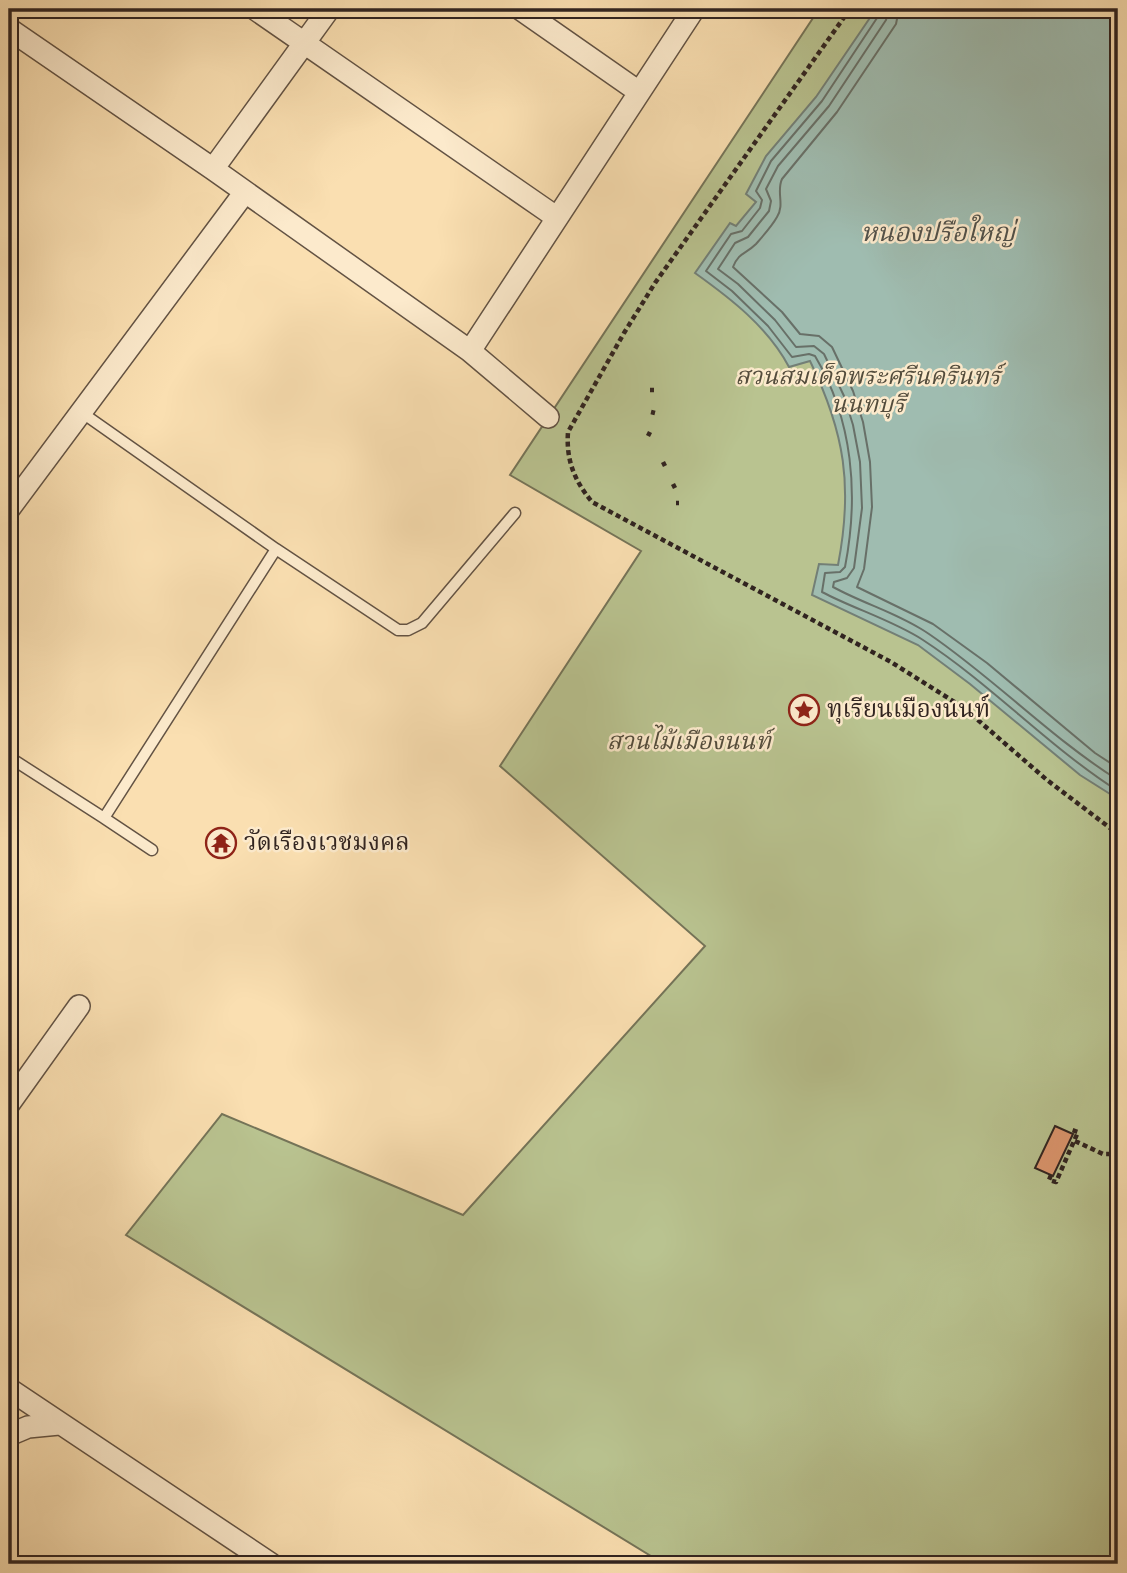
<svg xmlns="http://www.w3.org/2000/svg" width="1127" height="1573" viewBox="0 0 1127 1573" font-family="'Libre Bodoni','Noto Serif Thai',serif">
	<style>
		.green { fill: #b9c390; stroke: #757458; stroke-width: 2 }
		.water { fill: #9fbcb0; stroke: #737f76; stroke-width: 2 }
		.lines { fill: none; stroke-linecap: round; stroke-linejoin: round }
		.shore { stroke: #687068; stroke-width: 2 }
		.building { fill: #de976f; stroke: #312420; stroke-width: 2 }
		.lane-casing { stroke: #635344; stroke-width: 13 }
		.street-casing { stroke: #635344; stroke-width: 24 }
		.path { stroke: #312420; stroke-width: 4.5; stroke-dasharray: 5 3.5; stroke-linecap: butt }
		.lane { stroke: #fceacc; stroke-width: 10 }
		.street { stroke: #fceacc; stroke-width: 21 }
		.labels { text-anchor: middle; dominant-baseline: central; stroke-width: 5; stroke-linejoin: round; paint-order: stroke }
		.park-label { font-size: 24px; font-style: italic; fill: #534c3c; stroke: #fceacc }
		.poi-label { font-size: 24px; fill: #312420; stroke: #fceacc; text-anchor: start }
		.water-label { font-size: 26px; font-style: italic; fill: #52524b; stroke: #fceacc }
	</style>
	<rect width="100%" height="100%" fill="#fadfb1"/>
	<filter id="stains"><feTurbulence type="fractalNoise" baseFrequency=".00286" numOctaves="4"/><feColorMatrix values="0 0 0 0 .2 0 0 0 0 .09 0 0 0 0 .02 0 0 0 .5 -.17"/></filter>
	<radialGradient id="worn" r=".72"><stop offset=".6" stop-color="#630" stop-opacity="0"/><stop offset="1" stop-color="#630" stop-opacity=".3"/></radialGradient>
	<path class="green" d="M819 9H1118V1564H664L126 1235 222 1114 463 1215 705 946 500 766 641 551 510 475Z"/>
	<path class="water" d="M876 9H1118V799L1080 775 970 684 918 645 812 595 819 564 838 565C853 487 845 433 810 361L789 367C768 327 730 298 695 273L730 223 736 226 756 202 746 194 766 156 816 97Z"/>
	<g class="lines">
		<path class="shore" d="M880 9 879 15 822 101 771 161 756 191 762 200 760 208 742 231 731 234 706 271 732 291 768 326 792 357 809 354 815 356C853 420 859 495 845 567L840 572 825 573 822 592C854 609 892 620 923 640 992 685 1049 747 1118 791
			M889 9 886 20 829 106 778 166 766 189 771 201 769 211 748 237 735 243 718 269 738 284 775 320 796 347 814 346 824 354 844 396 853 425 860 462 862 508 854 568 847 578 834 582 833 587C864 604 900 614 929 634 995 679 1051 738 1118 780
			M899 9 896 24 837 112 782 179C776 192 785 204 777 217 772 226 763 236 756 244 746 254 739 252 733 267L782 312 800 334 819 336 832 347 853 391 863 422 870 462 872 507 864 569 857 587 933 624 987 663 1095 753 1118 768"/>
	</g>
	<path class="building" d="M1055 1126 1073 1134 1053 1176 1035 1168Z"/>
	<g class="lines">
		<g class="lane-casing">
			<path id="lane" d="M81 412 276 549 398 630H408L422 623 515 513
				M9 757 104 818 276 549
				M104 818 152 850"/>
		</g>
		<g class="street-casing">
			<path id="street" d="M255 9 556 217
				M520 9 639 92
				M9 29 213 169 470 351 548 417
				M213 169 329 9
				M470 351 694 9
				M9 509 245 192
				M9 1104 79 1006
				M9 1389 271 1564
				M9 1435 28 1427 59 1424"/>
		</g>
		<path class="path" d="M850 9 655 283 624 333 568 432C566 460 574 480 592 502L891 662 964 708 1047 780 1118 834
			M650 390H654
			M651 412 655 413
			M647 433 651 435
			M662 465 666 463
			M672 487 676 485
			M676 503H679
			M1118 1088C1113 1117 1109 1147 1118 1176
			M1075 1141 1103 1154H1113
			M1051 1175 1049 1180 1056 1182 1078 1132 1072 1130 1071 1133"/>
		<use href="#lane" class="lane"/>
		<use href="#street" class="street"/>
	</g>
	<defs>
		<g id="sight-ring" transform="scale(1.575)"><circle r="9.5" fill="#fceacc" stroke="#8f2418" stroke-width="1.5"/><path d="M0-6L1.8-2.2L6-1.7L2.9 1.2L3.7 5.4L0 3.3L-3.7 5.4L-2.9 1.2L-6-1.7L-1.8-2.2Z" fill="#8f2418"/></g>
		<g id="temple-ring" transform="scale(1.575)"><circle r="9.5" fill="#fceacc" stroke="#8f2418" stroke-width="1.5"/><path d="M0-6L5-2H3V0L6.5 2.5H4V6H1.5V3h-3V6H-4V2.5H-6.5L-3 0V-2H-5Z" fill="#8f2418"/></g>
	</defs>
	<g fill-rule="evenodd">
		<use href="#sight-ring" x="804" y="710"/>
		<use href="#temple-ring" x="221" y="843"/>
	</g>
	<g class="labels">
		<g class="park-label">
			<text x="868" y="377">สวนสมเด็จพระศรีนครินทร์<tspan x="868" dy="28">นนทบุรี</tspan></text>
			<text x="689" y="742">สวนไม้เมืองนนท์</text>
		</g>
		<g class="poi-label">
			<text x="827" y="710">ทุเรียนเมืองนนท์</text>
			<text x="244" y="843">วัดเรืองเวชมงคล</text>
		</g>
		<g class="water-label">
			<text x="938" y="233">หนองปรือใหญ่</text>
		</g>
	</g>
	<rect width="1127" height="1573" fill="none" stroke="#fadfb1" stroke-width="35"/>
	<rect x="10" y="10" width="1106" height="1552" fill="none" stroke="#312420" stroke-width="3.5"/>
	<rect x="18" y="18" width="1092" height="1538" fill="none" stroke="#312420" stroke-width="2"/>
	<rect width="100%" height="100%" filter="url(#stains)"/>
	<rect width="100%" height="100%" fill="url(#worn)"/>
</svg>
